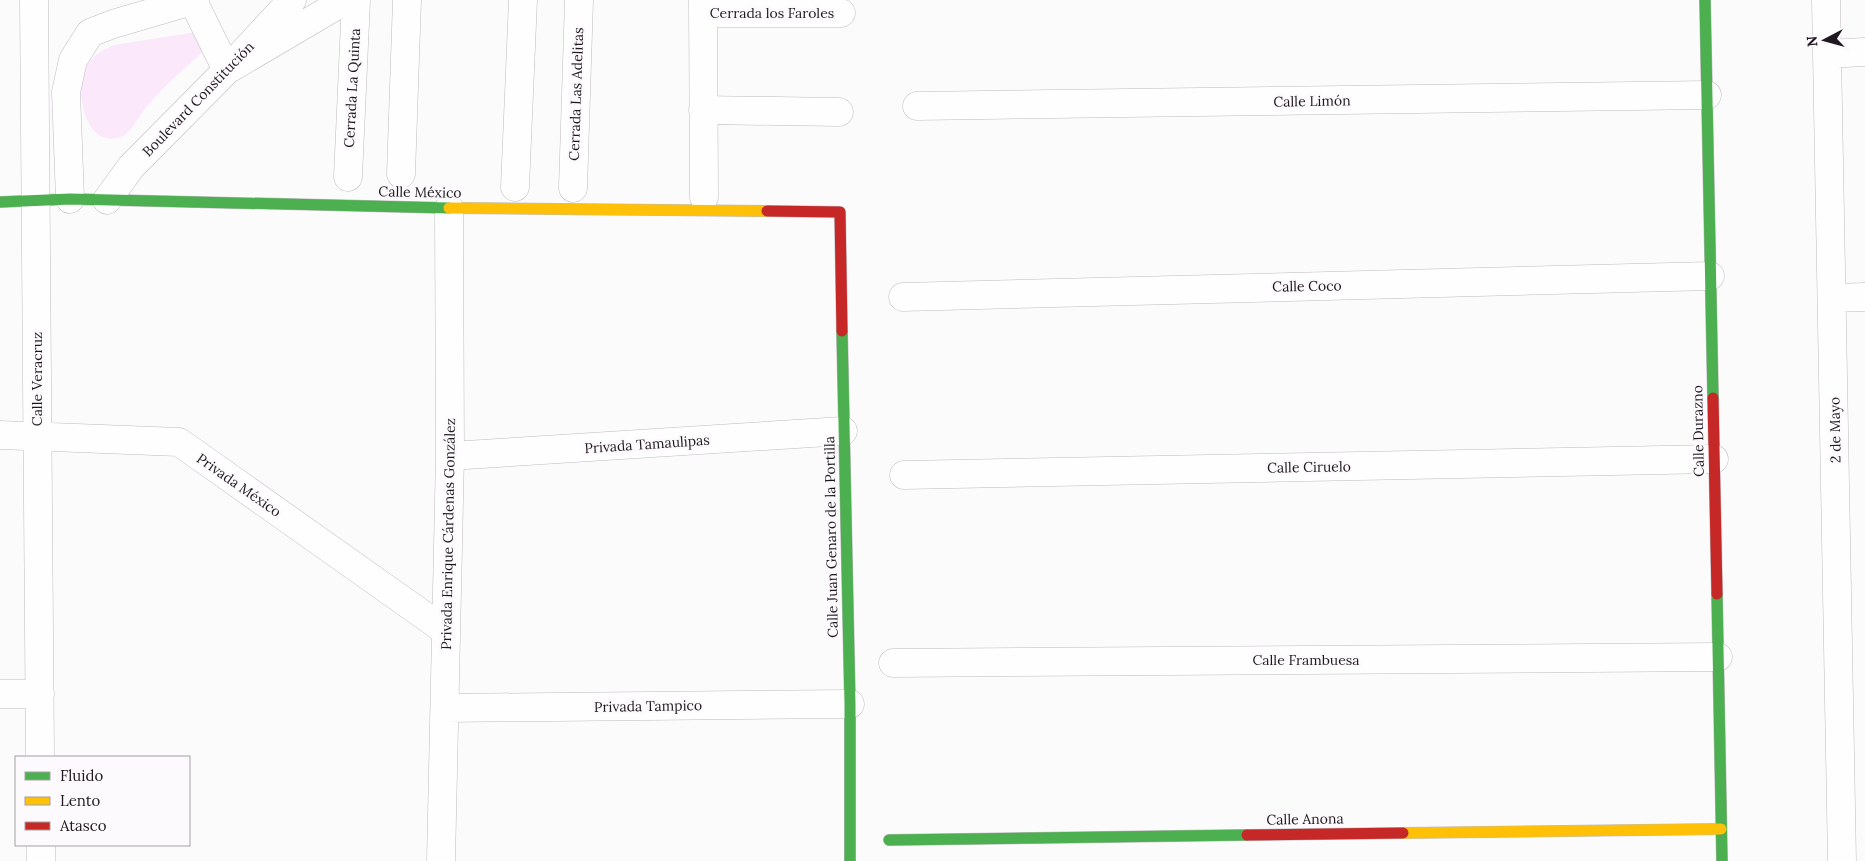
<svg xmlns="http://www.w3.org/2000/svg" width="1865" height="861" viewBox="0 0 1865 861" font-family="Lora,serif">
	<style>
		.green { fill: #fbe8fa }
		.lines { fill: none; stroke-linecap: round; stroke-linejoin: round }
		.street-casing { stroke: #bebbbe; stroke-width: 29 }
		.fast-casing { stroke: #bebbbe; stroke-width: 12 }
		.slow-casing { stroke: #bebbbe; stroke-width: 12 }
		.jam-casing { stroke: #bebbbe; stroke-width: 12 }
		.street { stroke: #fffeff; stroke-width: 28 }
		.fast { stroke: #4caf50; stroke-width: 11 }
		.slow { stroke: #ffc107; stroke-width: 11 }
		.jam { stroke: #c62828; stroke-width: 11 }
		.labels { text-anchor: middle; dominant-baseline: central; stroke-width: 5; stroke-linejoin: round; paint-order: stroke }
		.street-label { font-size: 14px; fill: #1f191f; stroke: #fdfafd }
	</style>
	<rect width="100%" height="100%" fill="#fcfbfc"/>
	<path class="green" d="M196 32 205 50C186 67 166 84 150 103 141 112 136 125 127 133 122 138 112 140 106 138 84 133 78 94 82 76 86 61 100 50 114 45Z"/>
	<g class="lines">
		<g class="street-casing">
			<path id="street" d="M34 0 40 757
				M703 0 704 197
				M1826 0 1842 861
				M193 1 227 70 346 0
				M703 13H841
				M1827 54 1865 52
				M917 106 1707 95
				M703 110 839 112
				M401 174 407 0
				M348 177 356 0
				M515 187 523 0
				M573 188 579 0
				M70 199 66 92 73 60 90 33 113 24 195 0
				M107 200 131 167 227 70 292 0
				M903 297 1710 276
				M1832 298 1865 297
				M0 435 179 442 446 631
				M450 456 843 431
				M904 475 1714 459
				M893 663 1718 657
				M0 694H40
				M445 708 850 704
				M41 845V861
				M441 861 450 456 449 208"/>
		</g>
		<g class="fast-casing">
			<path id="fast" d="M1705 0 1713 398
				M0 202 70 199 449 208
				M842 331 850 704V861
				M1717 594 1722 861
				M889 840 1247 835"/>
		</g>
		<g class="slow-casing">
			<path id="slow" d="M449 208 767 211
				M1403 833 1721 829"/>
		</g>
		<g class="jam-casing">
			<path id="jam" d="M767 211 840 212 842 331
				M1713 398 1717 594
				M1247 835 1403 833"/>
		</g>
		<use href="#street" class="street"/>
		<use href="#fast" class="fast"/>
		<use href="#slow" class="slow"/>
		<use href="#jam" class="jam"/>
	</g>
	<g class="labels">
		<g class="street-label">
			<text x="772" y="13">Cerrada los Faroles</text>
			<text transform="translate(352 88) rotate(-87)">Cerrada La Quinta</text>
			<text transform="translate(576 94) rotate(-88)">Cerrada Las Adelitas</text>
			<text transform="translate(198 99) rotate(-46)">Boulevard Constitución</text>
			<text transform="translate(1312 101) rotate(-1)">Calle Limón</text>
			<text transform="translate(420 192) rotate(1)">Calle México</text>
			<text transform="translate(1307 286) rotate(-1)">Calle Coco</text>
			<text transform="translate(37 379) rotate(-90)">Calle Veracruz</text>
			<text transform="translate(1835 430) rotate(-91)">2 de Mayo</text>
			<text transform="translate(1698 431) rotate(-91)">Calle Durazno</text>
			<text transform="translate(647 444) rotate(-4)">Privada Tamaulipas</text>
			<text transform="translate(1309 467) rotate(-1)">Calle Ciruelo</text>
			<text transform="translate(239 485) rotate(35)">Privada México</text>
			<text transform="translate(448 534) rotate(-89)">Privada Enrique Cárdenas González</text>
			<text transform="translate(831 537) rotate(-91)">Calle Juan Genaro de la Portilla</text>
			<text x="1306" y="660">Calle Frambuesa</text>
			<text transform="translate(648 706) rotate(-1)">Privada Tampico</text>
			<text transform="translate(1305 819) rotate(-1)">Calle Anona</text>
		</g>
	</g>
	<rect x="15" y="756" width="175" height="90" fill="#fdfafd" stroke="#a4a0a4"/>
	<rect x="25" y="772" width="25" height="8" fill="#4caf50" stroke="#a4a0a4"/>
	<text x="60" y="781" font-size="15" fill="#1f191f">Fluido</text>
	<rect x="25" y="797" width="25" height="8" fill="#ffc107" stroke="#a4a0a4"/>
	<text x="60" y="806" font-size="15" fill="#1f191f">Lento</text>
	<rect x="25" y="822" width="25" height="8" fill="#c62828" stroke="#a4a0a4"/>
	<text x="60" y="831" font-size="15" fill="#1f191f">Atasco</text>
	<g transform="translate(1825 40) rotate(264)" stroke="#fdfafd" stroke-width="4" paint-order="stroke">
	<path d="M0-4L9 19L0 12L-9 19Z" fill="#1f191f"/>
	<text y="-8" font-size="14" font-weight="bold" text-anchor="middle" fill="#1f191f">N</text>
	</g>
</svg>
